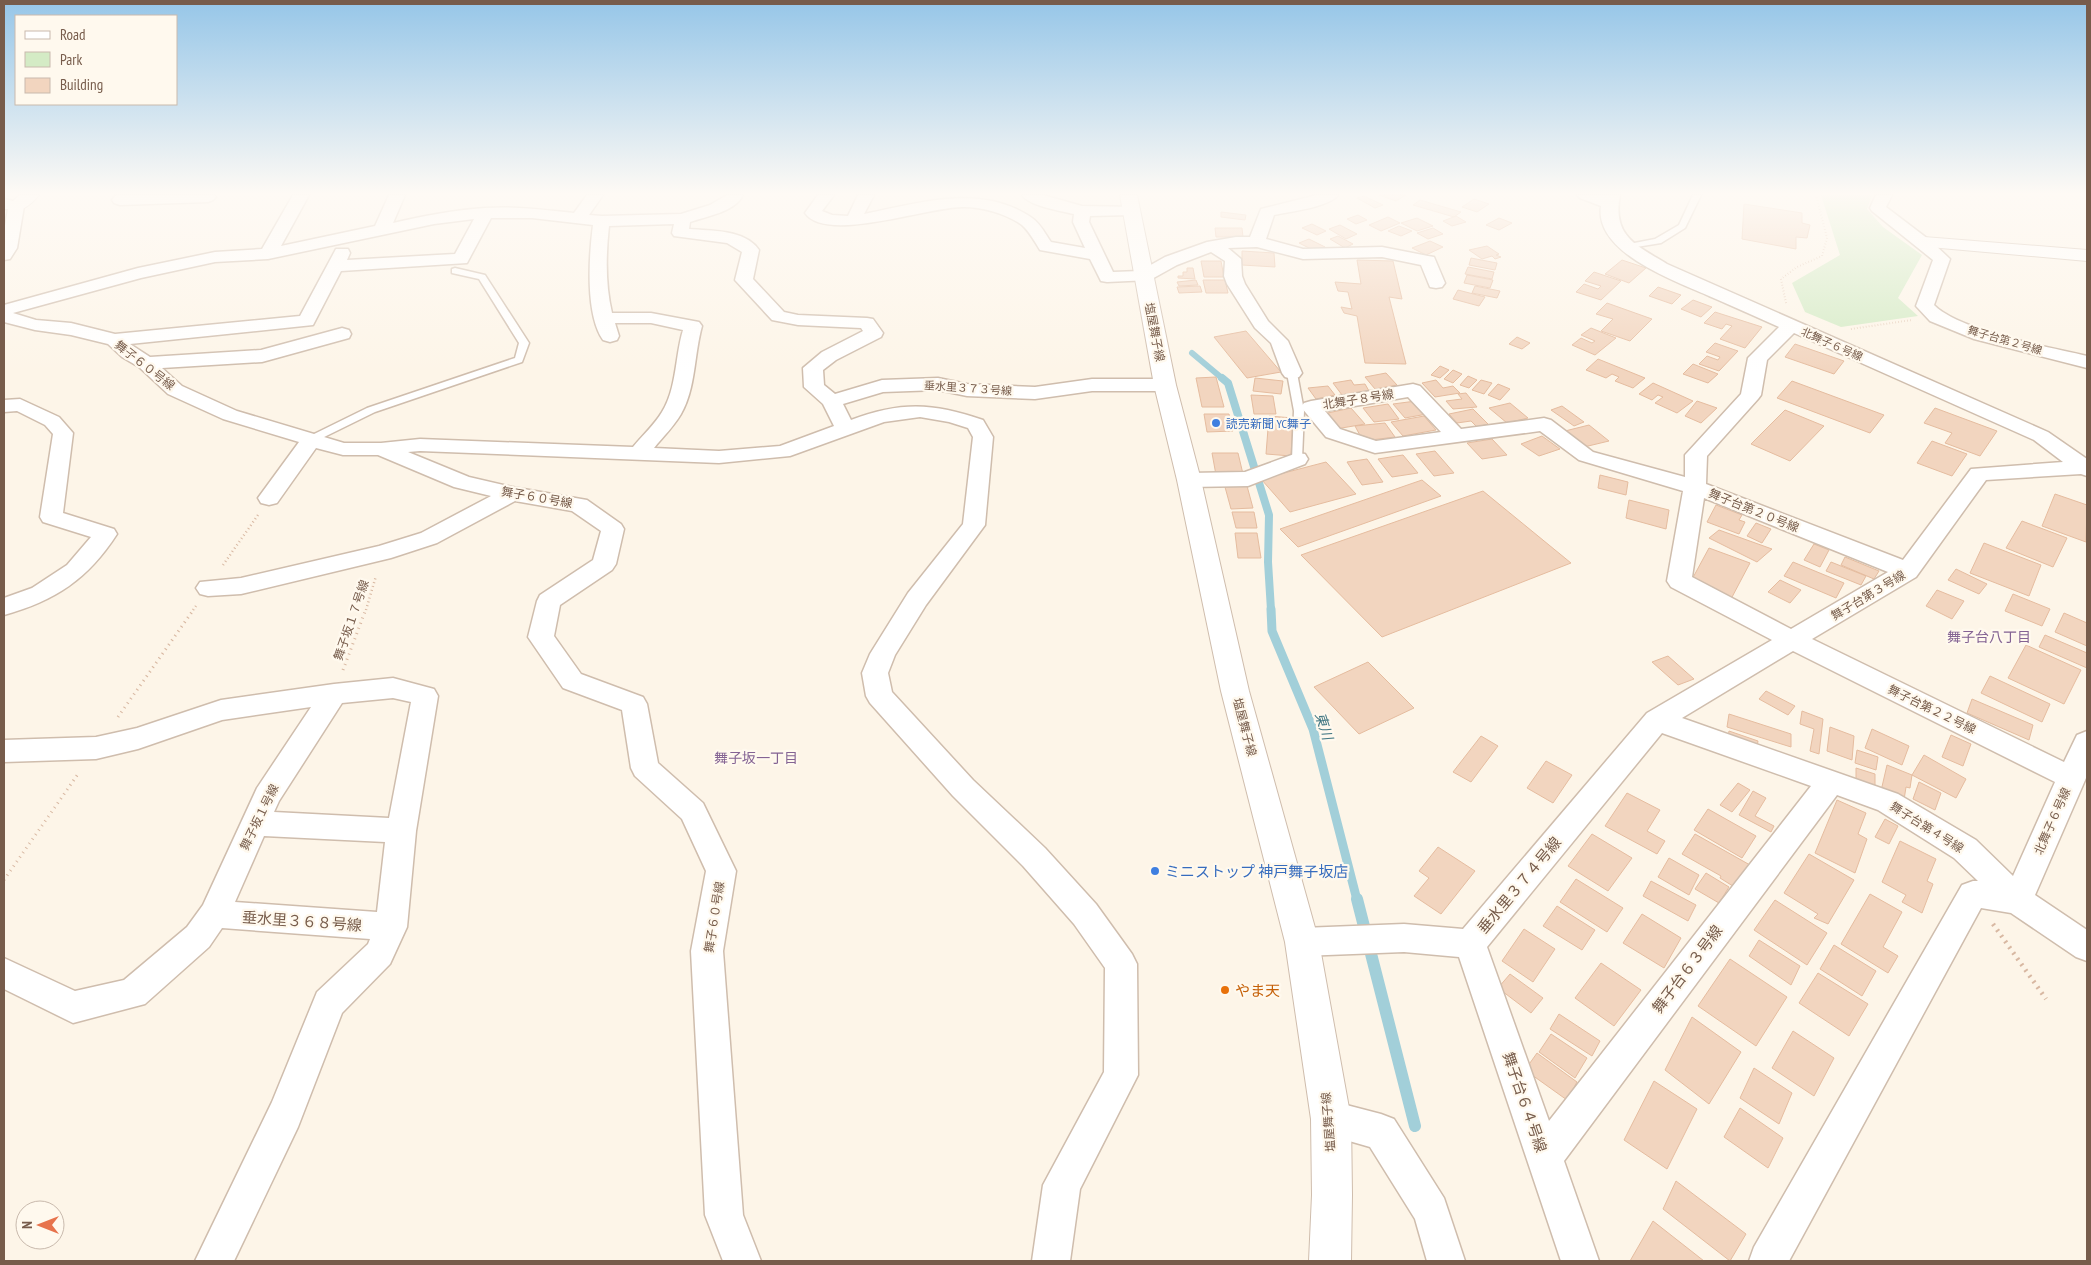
<svg xmlns="http://www.w3.org/2000/svg" width="2091" height="1265" viewBox="0 0 2091 1265" font-family="'PT Sans Narrow','Noto Sans JP',sans-serif">
	<style>
		.green { fill: #d4ebc5 }
		.lines { fill: none; stroke-linecap: round; stroke-linejoin: round }
		.stream-far3 { stroke: #a2cfd9; stroke-width: 6 }
		.stream-far2 { stroke: #a2cfd9; stroke-width: 8 }
		.stream-far1 { stroke: #a2cfd9; stroke-width: 9 }
		.stream { stroke: #a2cfd9; stroke-width: 12 }
		.building { fill: #f2d5bf; stroke: #e5bc9f }
		.service-casing { stroke: #cfbdad; stroke-width: 3 }
		.minor-casing { stroke: #cfbdad; stroke-width: 3 }
		.tertiary-casing { stroke: #cfbdad; stroke-width: 2 }
		.path-far3 { stroke: #d8b8a2; stroke-width: 2; stroke-dasharray: 0.5 2.5; stroke-linecap: butt }
		.path-far2 { stroke: #d8b8a2; stroke-width: 2.5; stroke-dasharray: 1 3; stroke-linecap: butt }
		.path-far1 { stroke: #d8b8a2; stroke-width: 3; stroke-dasharray: 1 4.5; stroke-linecap: butt }
		.path { stroke: #d8b8a2; stroke-width: 4.5; stroke-dasharray: 2 5; stroke-linecap: butt }
		.service { fill: #fff; fill-rule: evenodd }
		.minor { fill: #fff; fill-rule: evenodd }
		.tertiary { fill: #fff; fill-rule: evenodd }
		.shop-dot { fill: #3f7fe0; stroke: #fff9ee; stroke-width: 2 }
		.food-dot { fill: #e8710a; stroke: #fff9ee; stroke-width: 2 }
		.labels { text-anchor: middle; dominant-baseline: central; stroke-width: 4.5; stroke-linejoin: round; paint-order: stroke }
		.far-street-label { font-size: 11px; fill: #775c4b; stroke: #fff9ee }
		.street-label { font-size: 12px; fill: #775c4b; stroke: #fff9ee }
		.shop-label { font-size: 12px; fill: #366cbe; stroke: #fff9ee; text-anchor: start }
		.neighbourhood-label { font-size: 14px; fill: #846393; stroke: #fff9ee }
		.water-label { font-size: 14px; font-style: italic; fill: #417783; stroke: #fff9ee }
		.near-shop-label { font-size: 15px; fill: #366cbe; stroke: #fff9ee; text-anchor: start }
		.near-street-label { font-size: 15px; fill: #775c4b; stroke: #fff9ee }
		.near-food-label { font-size: 15px; fill: #c56008; stroke: #fff9ee; text-anchor: start }
	</style>
	<rect width="100%" height="100%" fill="#fdf5e8"/>
	<path class="green" d="M1821 195H1872L1867 209 1883 227 1922 255 1898 298 1918 316 1841 327 1805 312 1792 283 1840 255Z"/>
	<g class="lines">
		<path class="stream-far3" d="M1192 353 1223 379"/>
		<path class="stream-far2" d="M1222 378 1228 383 1269 515 1268 562 1271 610"/>
		<path class="stream-far1" d="M1271 609 1272 631 1313 729 1357 900"/>
		<path class="stream" d="M1357 899 1415 1126"/>
	</g>
	<path class="building" d="M1379 195H1406L1396 201Z
		M1364 196 1383 205 1375 208 1357 198Z
		M1474 199 1489 204 1477 212 1462 207Z
		M1420 200 1461 212 1454 217 1413 205Z
		M1744 204 1802 213V223L1810 225 1807 238 1796 237V249L1742 239Z
		M1221 212 1246 215 1245 220 1221 217Z
		M1358 215 1367 220 1356 224 1347 219Z
		M1456 216 1466 222 1452 226 1443 221Z
		M1388 217 1400 223 1381 231 1369 225Z
		M1417 218 1433 226 1417 231 1401 223Z
		M1499 218 1512 223 1499 230 1486 225Z
		M1312 224 1326 231 1317 235 1302 228Z
		M1340 225 1357 234 1346 239 1329 229Z
		M1399 226 1412 231 1401 236 1388 231Z
		M1215 228H1242L1243 237H1216Z
		M1433 228 1443 234 1428 239 1417 233Z
		M1338 236 1353 244 1345 248 1330 239Z
		M1309 239 1325 247 1315 251 1299 243Z
		M1430 241 1443 247 1426 255 1412 248Z
		M1487 246 1499 254 1496 255 1501 257 1495 259 1492 256 1482 259 1469 250Z
		M1242 251 1274 253 1275 267 1242 265Z
		M1471 258 1497 263 1495 270 1469 265Z
		M1357 260 1393 261 1402 299 1389 297 1406 364 1365 363 1357 316 1344 313 1341 307 1352 309 1348 292 1338 291 1335 282 1361 284Z
		M1622 260 1646 268 1629 283 1605 274Z
		M1201 261H1221L1224 277H1204Z
		M1468 267 1494 272 1492 279 1465 274Z
		M1187 268H1193L1195 279 1178 278V276H1183V272H1187Z
		M1594 272 1621 281 1601 300 1576 292 1584 284 1598 289 1601 286 1585 281Z
		M1467 275 1493 280 1490 288 1464 283Z
		M1196 280 1198 285 1179 286 1177 282Z
		M1203 280H1225L1228 293H1206Z
		M1200 286 1202 292 1179 293 1177 287Z
		M1475 286 1500 291 1497 298 1472 293Z
		M1658 287 1681 295 1672 304 1649 296Z
		M1458 290 1485 297 1479 306 1453 299Z
		M1693 300 1712 307 1701 317 1681 309Z
		M1607 303 1652 319 1630 341 1601 331 1613 319 1596 314Z
		M1715 312 1762 327 1745 348 1720 339 1732 326 1726 324 1722 329 1704 323Z
		M1591 328 1616 338 1595 355 1572 345 1581 338 1592 343 1595 341 1581 335Z
		M1246 331 1281 372 1247 378 1214 337Z
		M1517 337 1530 343 1522 349 1509 344Z
		M1715 343 1738 351 1719 371 1699 364 1707 356 1718 360 1720 357 1706 352Z
		M1795 344 1844 361 1834 374 1785 357Z
		M1598 359 1645 378 1633 388 1615 381 1619 377 1612 374 1606 378 1586 370Z
		M1693 364 1718 374 1708 383 1683 374Z
		M1440 366 1449 370 1440 378 1431 375Z
		M1453 370 1462 374 1453 383 1444 379Z
		M1386 373 1397 385 1375 389 1365 377Z
		M1468 376 1477 380 1469 388 1460 385Z
		M1216 377 1224 407H1202L1196 378Z
		M1255 378 1283 381 1281 394 1253 391Z
		M1351 380 1354 385 1365 384 1369 391 1342 395 1333 383Z
		M1436 380 1443 388 1453 386 1460 393 1435 397 1422 383Z
		M1481 380 1492 383 1484 394 1472 390Z
		M1792 381 1884 415 1870 433 1777 398Z
		M1653 383 1693 401 1677 413 1655 403 1663 397 1658 395 1652 400 1639 394Z
		M1498 384 1510 389 1500 400 1488 395Z
		M1328 386 1335 395 1316 399 1308 388Z
		M1466 393 1477 407 1453 409 1446 401 1462 399 1458 394Z
		M1251 395 1273 396 1276 414H1254Z
		M1416 401 1427 414 1405 418 1393 404Z
		M1697 401 1717 408 1701 423 1685 416Z
		M1510 403 1528 418 1507 423 1489 408Z
		M1388 404 1399 419 1374 422 1363 408Z
		M1562 406 1584 422 1574 426 1551 410Z
		M1351 408 1365 424 1336 429 1323 414Z
		M1935 408 1997 431 1980 456 1945 443 1952 433 1924 423Z
		M1473 409 1488 424 1477 427 1471 421 1457 423 1449 414Z
		M1785 410 1824 426 1790 461 1751 444Z
		M1204 414H1229L1233 431 1207 432Z
		M1269 416 1293 418 1291 456 1266 454Z
		M1424 416 1436 430 1403 436 1391 422Z
		M1385 423 1395 437 1363 441 1355 426Z
		M1589 425 1609 441 1584 447 1565 431Z
		M1542 436 1560 449 1539 456 1521 444Z
		M1492 439 1507 455 1482 459 1467 443Z
		M1932 441 1967 454 1952 476 1917 463Z
		M1435 451 1454 473 1434 476 1416 454Z
		M1212 453H1238L1243 474 1216 475Z
		M1403 455 1418 473 1392 477 1378 459Z
		M1367 459 1383 482 1362 485 1347 462Z
		M1326 462 1356 494 1290 512 1261 479Z
		M1600 475 1628 482 1626 495 1598 488Z
		M1422 480 1441 496 1298 547 1280 529Z
		M1247 486 1253 508 1231 509 1225 487Z
		M1483 491 1571 563 1382 637 1301 555Z
		M2055 494 2087 505 2086 542 2042 526Z
		M1629 500 1669 510 1666 529 1626 518Z
		M1716 505 1742 515 1739 520 1745 522 1739 534 1707 522Z
		M1232 512H1254L1257 528H1236Z
		M2022 521 2067 538 2053 567 2006 548Z
		M1756 523 1771 529 1762 543 1747 536Z
		M1719 530 1772 549 1757 562 1709 538Z
		M1235 533H1257L1261 558H1238Z
		M1984 543 2041 565 2029 596 1970 573Z
		M1814 544 1829 550 1820 567 1804 560Z
		M1709 548 1750 563 1731 599 1690 583Z
		M1845 557 1879 571 1874 579 1841 565Z
		M1793 562 1844 583 1836 598 1784 576Z
		M1831 562 1866 576 1861 585 1826 571Z
		M1956 569 1987 584 1979 594 1948 580Z
		M1780 580 1801 590 1790 603 1768 592Z
		M1937 590 1964 601 1952 619 1926 606Z
		M2013 594 2050 609 2042 626 2005 611Z
		M2064 613 2087 623V646L2055 632Z
		M2045 635 2087 653V668L2039 647Z
		M2026 645 2081 670 2064 704 2008 678Z
		M1668 656 1694 679 1678 685 1652 662Z
		M1368 662 1414 708 1359 734 1314 687Z
		M1990 676 2050 704 2042 722 1981 693Z
		M1766 691 1795 706 1788 715 1759 699Z
		M1972 699 2033 725 2029 740 1967 713Z
		M1802 711 1823 719 1819 754 1810 751 1814 729 1800 724Z
		M1729 714 1791 734V747L1727 727Z
		M1830 727 1854 736 1852 760 1827 751Z
		M1872 729 1909 746 1902 765 1865 748Z
		M1729 731 1758 741 1757 747 1728 737Z
		M1951 735 1971 744 1963 766 1942 757Z
		M1481 736 1498 746 1471 782 1453 772Z
		M1857 750 1878 757 1876 770 1855 763Z
		M1924 755 1966 779 1956 798 1912 775Z
		M1546 761 1572 775 1553 803 1527 788Z
		M1887 765 1912 775 1910 788 1906 787 1904 800 1881 791Z
		M1856 768 1875 774V790L1856 784Z
		M1919 782 1941 793 1935 810 1913 799Z
		M1738 783 1750 790 1732 812 1720 805Z
		M1753 791 1766 798 1755 816 1774 826 1771 832 1739 815Z
		M1627 793 1660 810 1647 831 1665 841 1657 854 1605 826Z
		M1837 800 1866 813 1858 834 1867 839 1855 873 1815 853Z
		M1708 809 1756 836 1742 858 1694 830Z
		M1885 819 1898 826 1889 844 1875 837Z
		M1592 834 1632 858 1608 891 1568 866Z
		M1695 834 1750 865 1736 888 1720 878 1721 876 1682 854Z
		M1900 841 1936 859 1927 881 1933 884 1922 913 1902 902 1906 895 1882 882Z
		M1438 847 1475 871 1441 914 1414 896 1429 878 1419 871Z
		M1809 854 1854 880 1828 924 1814 918 1818 914 1784 893Z
		M1669 858 1699 875 1689 895 1658 877Z
		M1706 873 1729 887 1719 903 1695 889Z
		M1576 879 1623 908 1607 932 1560 902Z
		M1651 881 1696 905 1688 921 1643 896Z
		M1870 894 1902 912 1883 947 1898 956 1888 973 1841 944Z
		M1775 900 1827 933 1807 965 1754 930Z
		M1557 906 1595 930 1582 950 1543 926Z
		M1642 914 1681 938 1664 968 1623 943Z
		M1524 929 1555 949 1533 982 1502 961Z
		M1759 940 1800 966 1791 985 1749 956Z
		M1834 945 1876 971 1862 996 1820 969Z
		M1730 959 1787 997 1756 1046 1698 1006Z
		M1601 963 1641 990 1614 1026 1575 998Z
		M1818 973 1868 1004 1849 1036 1799 1003Z
		M1510 974 1543 998 1531 1013 1498 988Z
		M1559 1014 1600 1041 1592 1056 1550 1029Z
		M1692 1017 1741 1052 1709 1104 1665 1070Z
		M1793 1031 1834 1058 1814 1096 1772 1068Z
		M1551 1034 1587 1058 1575 1078 1539 1052Z
		M1537 1053 1577 1082 1567 1100 1525 1070Z
		M1754 1068 1792 1093 1779 1124 1740 1098Z
		M1654 1081 1697 1109 1667 1169 1624 1140Z
		M1740 1108 1783 1138 1768 1168 1724 1137Z
		M1676 1181 1746 1234 1730 1261 1663 1209Z
		M1653 1221 1704 1261H1630Z"/>
	<g class="lines">
		<g class="service-casing">
			<path id="service" d="M1693 195H1701L1685 228 1661 243 1624 249V245L1655 239 1679 225Z
				M455 268 485 275 529 343 522 362 375 412 316 441H308L307 439 308 437 367 408 515 358 519 343 479 279 452 273V269Z
				M1292 370 1297 373 1304 411 1302 459 1297 462 1292 459 1294 411 1287 373Z"/>
		</g>
		<g class="minor-casing">
			<path id="minor" d="M116 195H214L216 197 213 200 208 202 120 205 114 203 112 200Z
				M293 195H309L281 246 375 226 389 195H405L393 223C423 216 454 210 485 208 515 206 544 210 574 213L587 195H603L589 215 602 216 681 214 710 205 727 195H743C735 212 707 216 690 222L689 229C711 231 745 229 759 250L753 279 784 312 798 315 867 318 873 319 883 333 881 337 836 360 823 370 824 385 835 394 882 380 938 378 967 384 1035 387 1092 379H1165L1172 381 1175 385 1172 389 1165 391H1092L1035 399 967 396 938 390 883 392 843 404 851 420C901 401 934 403 983 420L993 437 985 525 926 605 895 655 888 673 892 692 973 780 1045 848 1096 904 1132 954 1137 964 1138 1075 1080 1189 1070 1261H1032L1043 1185 1104 1072 1105 968 1074 924 1023 866 953 796 870 703 866 696 862 673 870 654 908 593 963 524 973 437 968 428 949 422 920 417 884 422 790 456 719 463 420 451 408 452 469 477 512 487 587 500 621 524 624 529 616 564 612 570 560 605 554 636 581 674 643 697 647 704 658 763 703 803 736 871 723 951 743 1215 761 1261H723L705 1215 691 951 706 871 682 819 635 776 631 768 622 710 563 688 528 637 537 601 540 595 593 560 601 531 572 511 515 501 437 543 391 558 241 594 208 596 200 594 196 588 200 582 241 578 379 546 421 533 491 496 454 487 378 455H343L316 448 277 503 269 505 261 503 258 498 299 442 223 419 168 394 139 367 122 357 108 344 71 335 35 330 4 322V305L138 268 215 252 262 249ZM491 218H532L593 225C589 256 585 314 603 340L610 342 617 340 619 336 615 323H651L683 330C675 356 677 388 662 412 655 424 642 436 633 447L420 439 381 443H344L237 411 182 386 162 368 262 362 349 338 351 334 349 330 342 328 261 350 150 357 130 344 313 325 341 271 467 263ZM474 219 455 254 347 260 350 253 348 249H336L300 316 115 334 71 323 36 320 13 313 141 278 215 262 268 259 434 224ZM674 224 672 233 674 236 727 243 742 252 735 280 772 320 798 325 861 328 863 331 822 352 803 368 804 387 823 404 834 426 780 446 719 451 654 448C663 437 674 426 681 414 696 388 694 354 702 326L699 322 651 313H612C605 284 606 254 609 226Z
				M818 195H834L822 211 832 215 848 216 858 195H874L864 214C919 203 982 183 1032 218 1040 223 1046 235 1051 242L1085 248 1073 222 1074 214C1061 211 1029 206 1022 195H1043L1082 206 1137 207 1139 210 1137 213 1131 215 1090 216 1089 222 1113 272 1140 271 1165 257 1207 242 1236 237H1250L1261 209 1317 195H1338C1330 207 1288 212 1274 215L1266 239 1303 249 1382 247 1428 256 1434 257 1445 283 1442 287 1436 288 1430 287 1421 265 1382 257 1303 259 1257 247 1228 248 1241 259 1242 276 1245 284 1268 321 1288 341 1302 373 1299 377 1292 379 1285 377 1282 373 1271 343 1255 328 1227 284 1224 276 1225 261 1211 252 1177 265 1150 280 1107 282 1101 281 1090 259 1040 250C1035 242 1029 231 1022 225 1007 214 982 207 964 207 930 206 826 244 805 213Z
				M1577 195H1620C1612 236 1636 245 1667 264L2048 432 2087 459V476L2081 474 1986 480 1916 577 1812 639 2064 762 2077 735 2087 731 2086 778 2035 895 2087 930V961L2076 957 2011 913 1981 908 1789 1261H1749L1754 1247 1962 885 1973 881H1978L1954 858 1878 810 1837 795 1564 1161 1599 1261H1561L1459 957 1404 952 1302 956 1291 952 1286 942 1291 932 1302 928 1404 924 1463 929 1647 713 1772 640 1671 587 1667 581 1683 491 1579 460 1540 431 1375 453 1326 437 1301 407 1304 403 1311 401 1413 384 1420 386 1461 429 1544 418 1551 420 1593 452 1685 477V455L1741 394 1748 358 1779 327C1756 317 1733 306 1709 296 1676 281 1594 253 1601 206L1580 198ZM1794 333 2034 440 2063 462 1971 469 1903 560 1706 484 1707 456 1758 399 1761 395 1767 360ZM1408 397 1441 432 1376 441 1340 429 1325 411ZM1704 498 1888 572 1791 629 1692 577ZM1793 651 2055 782 2013 876 1976 840 1898 794 1682 718ZM1662 733 1811 786 1549 1121 1487 947Z
				M1876 195H1892L1886 207 1932 242 1950 259 1934 305C1960 331 2049 347 2087 356V368L1974 339 1930 321 1916 306 1933 260 1872 211 1870 208Z
				M4 199 22 203 24 206 17 248 10 259 4 260V231L8 209H4Z
				M20 399 59 417 73 433 63 513 114 529 117 534C88 579 55 601 4 615V598L32 588 67 565 91 537 43 522 40 517 53 434 45 425 17 411 4 412V400Z
				M1297 453 1305 454 1308 459 1305 464 1248 486 1189 487 1181 485 1178 480 1181 475 1189 473 1245 472Z
				M393 678 434 689 438 696 416 831 407 927 390 964 342 1013 298 1127 234 1261H195L272 1102 317 992 368 944 370 939 222 928 209 947 145 1004 73 1023 4 989V958L75 991 124 980 187 927 203 905 257 788 311 707 222 720 138 749 96 759 4 762V740L96 737 137 728 221 700 334 684ZM393 698 411 702 389 818 274 812 279 801 342 703ZM264 836 385 842 377 912 235 902Z
				M1331 1101 1381 1114 1394 1119 1444 1198 1465 1261H1427L1415 1219 1370 1147 1318 1132 1313 1119 1318 1106Z"/>
		</g>
		<g class="tertiary-casing">
			<path id="tertiary" d="M20 195H39C32 204 21 213 10 210L7 206Z
				M1120 195H1137L1176 385 1201 480 1249 691 1319 942 1351 1119 1352 1195 1351 1261H1309L1312 1195 1311 1119 1285 942 1221 691 1177 480 1154 385Z
				M1924 237 2087 250V261L1918 246 1915 242 1918 238Z"/>
		</g>
		<path class="path-far3" d="M1786 303 1781 279 1797 267 1822 256 1827 238 1816 195
			M1851 329 1912 320"/>
		<path class="path-far2" d="M223 565 258 515
			M193 610 196 606
			M366 610 376 576"/>
		<path class="path-far1" d="M343 670 366 609
			M118 717 194 609
			M4 880 78 774"/>
		<path class="path" d="M1993 924 2046 999"/>
		<use href="#service" class="service"/>
		<use href="#minor" class="minor"/>
		<use href="#tertiary" class="tertiary"/>
	</g>
	<linearGradient id="sky" x2="0" y2="1"><stop stop-color="#96c6e8"/><stop offset="0.52" stop-color="#fefaf5"/><stop offset="1" stop-color="#fefaf5" stop-opacity="0"/></linearGradient>
	<rect width="2091" height="372" fill="url(#sky)"/>
	<g class="shop-dot">
		<circle cx="1216" cy="423" r="5"/>
		<circle cx="1155" cy="871" r="5"/>
	</g>
	<circle class="food-dot" cx="1225" cy="990" r="5"/>
	<g class="labels">
		<g class="far-street-label">
			<text transform="translate(2005 340) rotate(16)">舞子台第２号線</text>
			<text transform="translate(1832 344) rotate(24)">北舞子６号線</text>
			<text transform="translate(968 388) rotate(4)">垂水里３７３号線</text>
		</g>
		<g class="street-label">
			<text transform="translate(1155 332) rotate(79)">塩屋舞子線</text>
			<text transform="translate(145 365) rotate(38)">舞子６０号線</text>
			<text transform="translate(1358 399) rotate(-9)">北舞子８号線</text>
			<text transform="translate(537 497) rotate(10)">舞子６０号線</text>
			<text transform="translate(1754 510) rotate(22)">舞子台第２０号線</text>
			<text transform="translate(1868 595) rotate(-31)">舞子台第３号線</text>
			<text transform="translate(351 620) rotate(-71)">舞子坂１７号線</text>
			<text transform="translate(1932 709) rotate(26)">舞子台第２２号線</text>
			<text transform="translate(1245 727) rotate(75)">塩屋舞子線</text>
			<text transform="translate(259 817) rotate(-64)">舞子坂１号線</text>
			<text transform="translate(2052 821) rotate(-66)">北舞子６号線</text>
			<text transform="translate(1927 827) rotate(32)">舞子台第４号線</text>
			<text transform="translate(714 917) rotate(-81)">舞子６０号線</text>
			<text transform="translate(1328 1122) rotate(-95)">塩屋舞子線</text>
		</g>
		<g class="shop-label">
			<text x="1226" y="423">読売新聞 YC舞子</text>
		</g>
		<g class="neighbourhood-label">
			<text x="1989" y="637">舞子台八丁目</text>
			<text x="756" y="758">舞子坂一丁目</text>
		</g>
		<g class="water-label">
			<text transform="translate(1324 726) rotate(72)">東川</text>
		</g>
		<g class="near-shop-label">
			<text x="1165" y="871">ミニストップ 神戸舞子坂店</text>
		</g>
		<g class="near-street-label">
			<text transform="translate(1519 885) rotate(-50)">垂水里３７４号線</text>
			<text transform="translate(302 921) rotate(4)">垂水里３６８号線</text>
			<text transform="translate(1687 969) rotate(-53)">舞子台６３号線</text>
			<text transform="translate(1525 1102) rotate(71)">舞子台６４号線</text>
		</g>
		<g class="near-food-label">
			<text x="1235" y="990">やま天</text>
		</g>
	</g>
	<rect width="2091" height="1265" fill="none" stroke="#775c4b" stroke-width="10"/>
	<rect x="15" y="15" width="162" height="90" fill="#fff9ee" stroke="#c9baad"/>
	<rect x="25" y="31" width="25" height="8" fill="#ffffff" stroke="#c9baad"/>
	<text x="60" y="40" font-size="15" fill="#775c4b">Road</text>
	<rect x="25" y="52" width="25" height="15" fill="#d4ebc5" stroke="#c9baad"/>
	<text x="60" y="65" font-size="15" fill="#775c4b">Park</text>
	<rect x="25" y="78" width="25" height="15" fill="#f2d5bf" stroke="#c9baad"/>
	<text x="60" y="90" font-size="15" fill="#775c4b">Building</text>
	<g transform="translate(40 1225) rotate(270)"><circle r="24" fill="#fff9ee" stroke="#c9baad"/>
	<path d="M0-4L9 19L0 12L-9 19Z" fill="#e7734c"/>
	<text y="-8" font-size="14" font-weight="bold" text-anchor="middle" fill="#775c4b">N</text>
	</g>
</svg>
